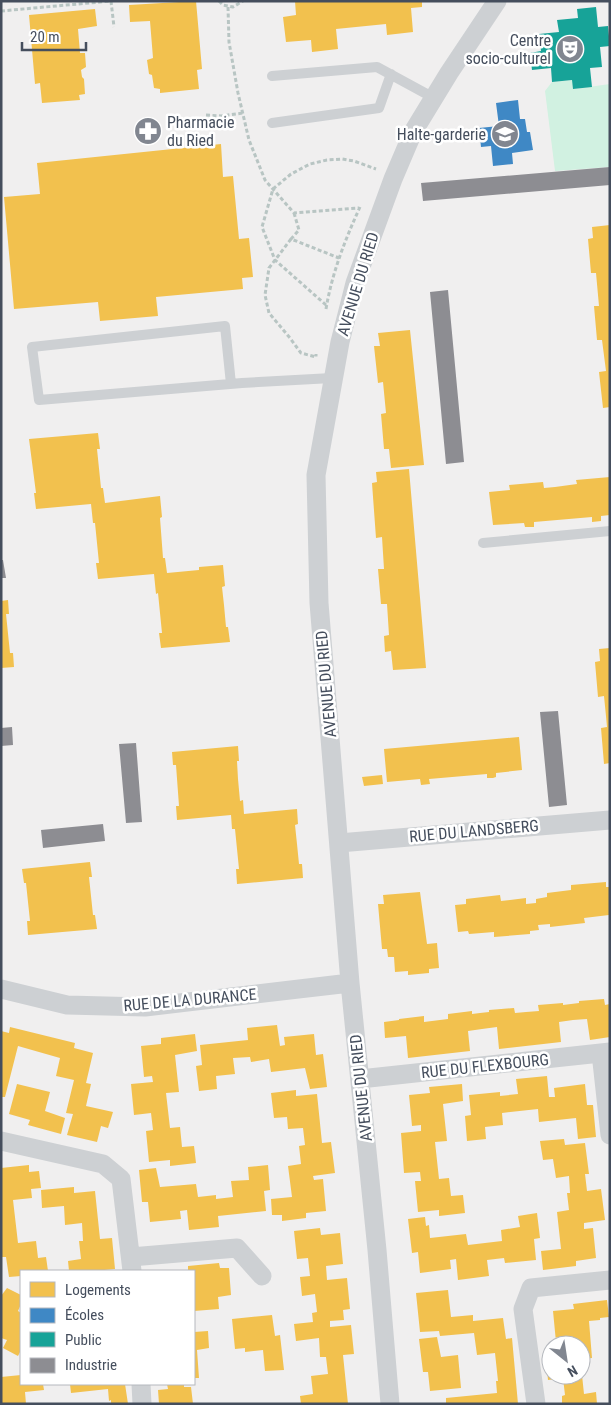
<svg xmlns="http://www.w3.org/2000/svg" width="611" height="1405" viewBox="0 0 611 1405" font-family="'Roboto Condensed',sans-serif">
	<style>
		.green { fill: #d1f1e1 }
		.homes { fill: #f2c14e }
		.schools { fill: #3f88c5 }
		.public { fill: #17a398 }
		.industry { fill: #8d8d92 }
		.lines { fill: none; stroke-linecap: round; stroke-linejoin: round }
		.path { stroke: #b8c5c3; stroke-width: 3; stroke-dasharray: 4 2.5; stroke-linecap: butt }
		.lane { stroke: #cdd0d3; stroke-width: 10 }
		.street { stroke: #cdd0d3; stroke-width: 19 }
		.labels { text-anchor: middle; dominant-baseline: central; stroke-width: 5; stroke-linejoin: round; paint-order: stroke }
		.poi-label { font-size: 16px; fill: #454e5d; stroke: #fff; text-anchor: end }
		.street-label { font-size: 16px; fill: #454e5d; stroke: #fff }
	</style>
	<rect width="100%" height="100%" fill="#f0efef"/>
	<path class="green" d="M572 80 574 89 610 84V167L555 171 545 91 552 82Z"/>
	<path class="homes" d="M196 1 202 69 197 70 199 89 160 93V89L154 88 152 75 149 74 147 60 153 58 150 21 130 22 129 5Z
		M295 1H422V7L411 8 413 32 387 35 386 24 336 29 338 49 312 52 311 40 286 42 283 17 296 15Z
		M95 9 97 26 78 29 80 53H85L86 67 81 70 82 77 84 79 85 94 79 95 80 100 42 103 40 83 35 84 29 15Z
		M221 144 223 177 233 176 239 239 249 238 253 277 242 278 243 289 156 297 158 316 100 321 98 302 14 309 4 197 40 194 37 163Z
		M610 225V407L603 408 599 372 606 371 602 340H597L594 306H599L596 273H591L588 239 593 238 592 227Z
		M410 330 424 465 391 468 389 449H384L381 414 386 413 383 382 378 383 374 346H380L378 333Z
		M98 433 100 449H97L101 488H103L105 503 160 496 162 517 160 518 163 558H165L167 573 199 570V567L223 565 225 586 222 587 224 605 226 627H228L230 642 161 648 159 633H162L158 593 156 594 154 574 98 579 96 563H99L95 523H93L91 504 36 509 34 493H36L29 439Z
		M409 469 426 668 393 670 391 651 385 652 384 636 389 635 387 604H381L378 569H384L382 537 376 538 372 483 377 482 376 472Z
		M610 477V515L601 516V521L592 522V517L534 522V527H525L524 523 493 525 489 492 510 490 509 485 543 482 544 488 555 487 577 484 576 480Z
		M8 600 9 614H6L10 653H13L14 667 1 668V601Z
		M610 648V763L604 764 601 728 607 727 606 716 604 696 598 697 595 662 600 661 599 649Z
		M519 737 522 770 496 773V777L493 778H487V774L429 779 430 784 421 785 420 779 387 782 384 749Z
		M238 746 239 761H237L238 779 240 801 243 800 244 814 297 809 298 824 295 825 297 844 299 864H302L303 878 237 884 236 869H239L235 829H232L231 815 177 820 176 806H179L176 765H173L172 752Z
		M382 775 383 784 364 786 362 777Z
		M90 862 92 877H89L93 915H95L97 929 28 935 27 921H30L26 883H24L22 869Z
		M606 882V887H610L609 915 584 918 585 923 550 927V924L538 925 539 930 530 931V934L494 937V932L469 934 468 931 458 932 455 905 466 904V899L500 895 501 901 526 898V904L536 903V899L547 897V893L571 890V885Z
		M420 892 427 944 437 943 439 968 429 969V973L408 975V971L395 972 394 957H388L387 949H382L378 904H384L383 895Z
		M604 999 605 1005 610 1004V1037L590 1040 587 1019 573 1020 559 1022 561 1042 499 1049 497 1027 482 1029 468 1031 470 1051 408 1058 406 1036 385 1038 384 1022 399 1020V1019L424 1016V1022L448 1019V1014L472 1011V1014L480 1013 489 1012V1010L514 1008 515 1013 526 1012 539 1011 538 1005 563 1003V1005L579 1003V1001Z
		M277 1025 280 1046 285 1045 284 1037 314 1034 316 1055 323 1054 327 1087 310 1089 305 1068 271 1072 269 1059 251 1062 250 1057 233 1058 235 1074 216 1076 217 1089 199 1091 196 1066 202 1065 200 1045 248 1040 247 1028Z
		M10 1027 75 1043 74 1048 93 1053 86 1083 91 1084 86 1106 113 1112 108 1128 101 1126 97 1142 67 1135 73 1114 66 1113 74 1080 56 1076 60 1058 18 1046 5 1097H1V1031L9 1033Z
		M195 1034 197 1051 175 1055 179 1092 166 1093 170 1128 180 1127 182 1147 194 1146 196 1163 170 1166V1160L149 1162 146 1131 153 1130 151 1113 134 1115 131 1084 153 1082 152 1076 144 1077 141 1046 161 1044V1038Z
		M547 1076 549 1097H555L554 1088 585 1084 587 1105H593L596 1137 578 1139 576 1118 539 1122 538 1109 502 1113 503 1125 485 1127 486 1139 467 1141 465 1116 471 1115 469 1095 500 1092V1096L518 1094 516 1079Z
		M17 1084 50 1092 45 1111 65 1118 61 1134 28 1125 30 1120 9 1114Z
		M462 1084 463 1101 443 1104 447 1141 435 1142 439 1179 449 1178 451 1196 463 1195 465 1213 439 1216V1210L418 1212 415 1181H421L420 1172 404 1173 401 1133 421 1131V1125L412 1126 409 1095 430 1093 429 1087Z
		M296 1090V1096L317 1094 322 1143 331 1142 335 1173 313 1176 314 1180 323 1179 326 1211 306 1213V1218L282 1221V1215H272L271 1199 292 1197 288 1166 301 1164 299 1146 305 1145 303 1128 288 1129 287 1117 274 1118 271 1093Z
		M564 1139 565 1145 585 1143 589 1174H585L587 1191 601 1189 605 1220 584 1223V1229L593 1228 596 1258 576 1261V1266L543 1270 541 1251 561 1249 557 1212 569 1210 567 1193H570L569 1176 556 1178 553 1159 543 1160 540 1141Z
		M29 1165V1172L39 1171 41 1188 31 1189 32 1198 13 1200 18 1243 36 1241 38 1258 46 1257 48 1271H21V1276L9 1277 6 1257H1V1168Z
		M268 1165 270 1190 264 1191 266 1211 218 1216 219 1227 189 1230 187 1210 180 1211 181 1219 150 1222 148 1202H142L139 1170 156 1168 160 1187 196 1184 198 1197 216 1195V1199L233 1197 231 1181 249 1180 248 1167Z
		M74 1187V1193L95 1191 100 1239 112 1238 115 1269 94 1271H69L68 1261 81 1259 79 1241H83L82 1223 65 1225 64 1206 42 1208 41 1190Z
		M537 1213 540 1238 534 1239 536 1260 505 1263 504 1258 487 1260 489 1276 458 1280 456 1259 450 1260 451 1269 420 1273 418 1252 412 1253 408 1219 425 1217 426 1226 429 1225 430 1238 466 1234 468 1245 502 1241 501 1230 520 1227 518 1216Z
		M320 1228 321 1235 340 1233 343 1264 326 1266 327 1280 347 1278 350 1309 343 1310 344 1320 330 1321V1327L351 1325 354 1354 343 1355 348 1404H301L300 1396 313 1394 311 1376 328 1374 326 1357H320L319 1338 296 1341 294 1324 313 1322 312 1313 317 1312 315 1294 302 1296 300 1277 310 1276 308 1258 297 1259 294 1231Z
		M219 1263 220 1268H229L231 1295 218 1297 219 1309 194 1311V1271H188V1266Z
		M7 1288 21 1295V1304L18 1311 21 1313V1350L18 1356 3 1348 7 1340 1 1338V1296Z
		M448 1290 451 1317 473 1315V1321L503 1318 506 1339 512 1338 518 1404H446V1398L497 1393 496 1381H498L495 1353 477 1355 474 1333 440 1336 439 1331 420 1332 416 1293Z
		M607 1300 609 1317 600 1318V1320L589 1321 592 1358 581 1359V1345H565V1341L556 1342 553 1311 574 1309 573 1304Z
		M272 1315 275 1336 280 1335 284 1370 265 1371 263 1350 245 1352V1348L235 1349 232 1319Z
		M208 1331 209 1348 197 1350 199 1378H194V1332Z
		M437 1337 441 1357 458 1355 461 1388 430 1391 428 1372H423L419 1339Z
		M551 1348V1375H582L584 1394 596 1392 597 1404H562V1396L565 1395 563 1378 548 1380 545 1349Z
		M21 1375V1384H43L44 1390 25 1392 26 1404H1V1377Z
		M70 1384H125L128 1404H111V1400L109 1401 108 1389 71 1393Z
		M167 1384H184V1387H191L193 1404H159L158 1390 168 1389Z"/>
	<path class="schools" d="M518 100 520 119H525L527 132H530L533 150 512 153 513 164 493 166 491 146 481 147 479 128 499 126 496 103Z"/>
	<path class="public" d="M596 7 598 27 608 26 610 46 600 47 602 67 590 68 592 87 573 89 572 80 552 82 551 68 532 70 530 53 541 51 539 34 559 32 557 20 578 18 577 9Z"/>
	<path class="industry" d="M610 167V185L423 201 421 183Z
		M448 290 464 462 446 464 430 292Z
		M1 560H3L6 578H1Z
		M558 711 567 805 549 807 540 712Z
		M12 727 13 745 1 746V728Z
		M136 743 142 822 126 823 119 744Z
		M103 824 105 841 43 848 41 830Z"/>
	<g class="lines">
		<path class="path" d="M111 1 114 27
			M219 1 223 5 233 7 243 1
			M228 7 229 42 238 93 249 140 265 180 294 213 359 208
			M1 11 111 1
			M206 115 221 116 243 113
			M294 213 299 230 291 239 339 258
			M291 239 269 268 265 295 269 313 290 338 301 353 316 357V354
			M326 305 275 260 262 227 273 189 291 174 310 164 327 160 342 159 354 161 376 169
			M326 309C332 273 345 240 360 207"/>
		<path class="lane" d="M272 76 377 67 434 98
			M272 123 379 108 391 74
			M231 384 225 326 32 347 39 400 242 383 332 378
			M483 543 610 531"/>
		<path class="street" d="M339 843 610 820
			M1 989 67 1005 145 1007 350 983
			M601 1053 610 1135
			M360 1079 610 1052
			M1 1141 103 1164 121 1179 132 1271
			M131 1257 237 1248 262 1276
			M141 1384 142 1404
			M390 1404 377 1250 350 983 319 603 316 475 340 342 355 283 393 179 413 132 449 73 497 1
			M536 1404 523 1309 531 1288 610 1280"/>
	</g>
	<defs>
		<g id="theatre-disc" transform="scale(1.4375)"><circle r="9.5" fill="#818690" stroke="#fff"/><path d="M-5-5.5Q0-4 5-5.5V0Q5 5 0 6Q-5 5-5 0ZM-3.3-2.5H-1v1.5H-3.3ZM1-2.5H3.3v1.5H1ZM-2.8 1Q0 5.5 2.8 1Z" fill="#fff"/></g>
		<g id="pharmacy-disc" transform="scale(1.4375)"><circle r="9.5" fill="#818690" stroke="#fff"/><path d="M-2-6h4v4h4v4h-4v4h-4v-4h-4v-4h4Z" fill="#fff"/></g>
		<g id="school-disc" transform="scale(1.4375)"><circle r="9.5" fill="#818690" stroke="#fff"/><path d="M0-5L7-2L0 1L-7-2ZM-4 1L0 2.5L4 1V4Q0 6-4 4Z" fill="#fff"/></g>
	</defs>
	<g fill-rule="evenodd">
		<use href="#theatre-disc" x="570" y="49"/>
		<use href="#pharmacy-disc" x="148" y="131"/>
		<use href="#school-disc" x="505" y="134"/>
	</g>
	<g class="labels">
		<g class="poi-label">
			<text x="551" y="40">Centre<tspan x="551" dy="18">socio-culturel</tspan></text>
			<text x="167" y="122" text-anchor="start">Pharmacie<tspan x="167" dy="18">du Ried</tspan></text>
			<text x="486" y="134">Halte-garderie</text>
		</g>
		<g class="street-label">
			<text transform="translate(358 284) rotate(-73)">AVENUE DU RIED</text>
			<text transform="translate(326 684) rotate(-95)">AVENUE DU RIED</text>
			<text transform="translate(474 831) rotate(-5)">RUE DU LANDSBERG</text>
			<text transform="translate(190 1000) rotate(-5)">RUE DE LA DURANCE</text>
			<text transform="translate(485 1066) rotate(-6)">RUE DU FLEXBOURG</text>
			<text transform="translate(361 1088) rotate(-96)">AVENUE DU RIED</text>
		</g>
	</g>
	<rect width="611" height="1405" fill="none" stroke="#454e5d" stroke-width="5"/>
	<rect x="20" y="1270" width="175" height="115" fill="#ffffff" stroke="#b5b8be"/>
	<rect x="30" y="1282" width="25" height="15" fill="#f2c14e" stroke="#b5b8be"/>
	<text x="65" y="1295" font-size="15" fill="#454e5d">Logements</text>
	<rect x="30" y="1308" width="25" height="15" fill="#3f88c5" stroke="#b5b8be"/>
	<text x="65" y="1320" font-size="15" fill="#454e5d">Écoles</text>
	<rect x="30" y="1332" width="25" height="15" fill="#17a398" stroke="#b5b8be"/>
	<text x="65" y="1345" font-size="15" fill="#454e5d">Public</text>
	<rect x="30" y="1358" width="25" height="15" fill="#8d8d92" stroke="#b5b8be"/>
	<text x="65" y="1370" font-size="15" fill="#454e5d">Industrie</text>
	<g transform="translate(566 1360) rotate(150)"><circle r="24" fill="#ffffff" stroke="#b5b8be"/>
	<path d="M0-4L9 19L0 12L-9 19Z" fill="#818690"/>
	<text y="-8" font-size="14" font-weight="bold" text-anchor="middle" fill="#454e5d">N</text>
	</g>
	<path d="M22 42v8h64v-8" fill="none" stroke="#454e5d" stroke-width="2.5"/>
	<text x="30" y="42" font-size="15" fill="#454e5d" stroke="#ffffff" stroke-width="4" paint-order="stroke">20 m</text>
</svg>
